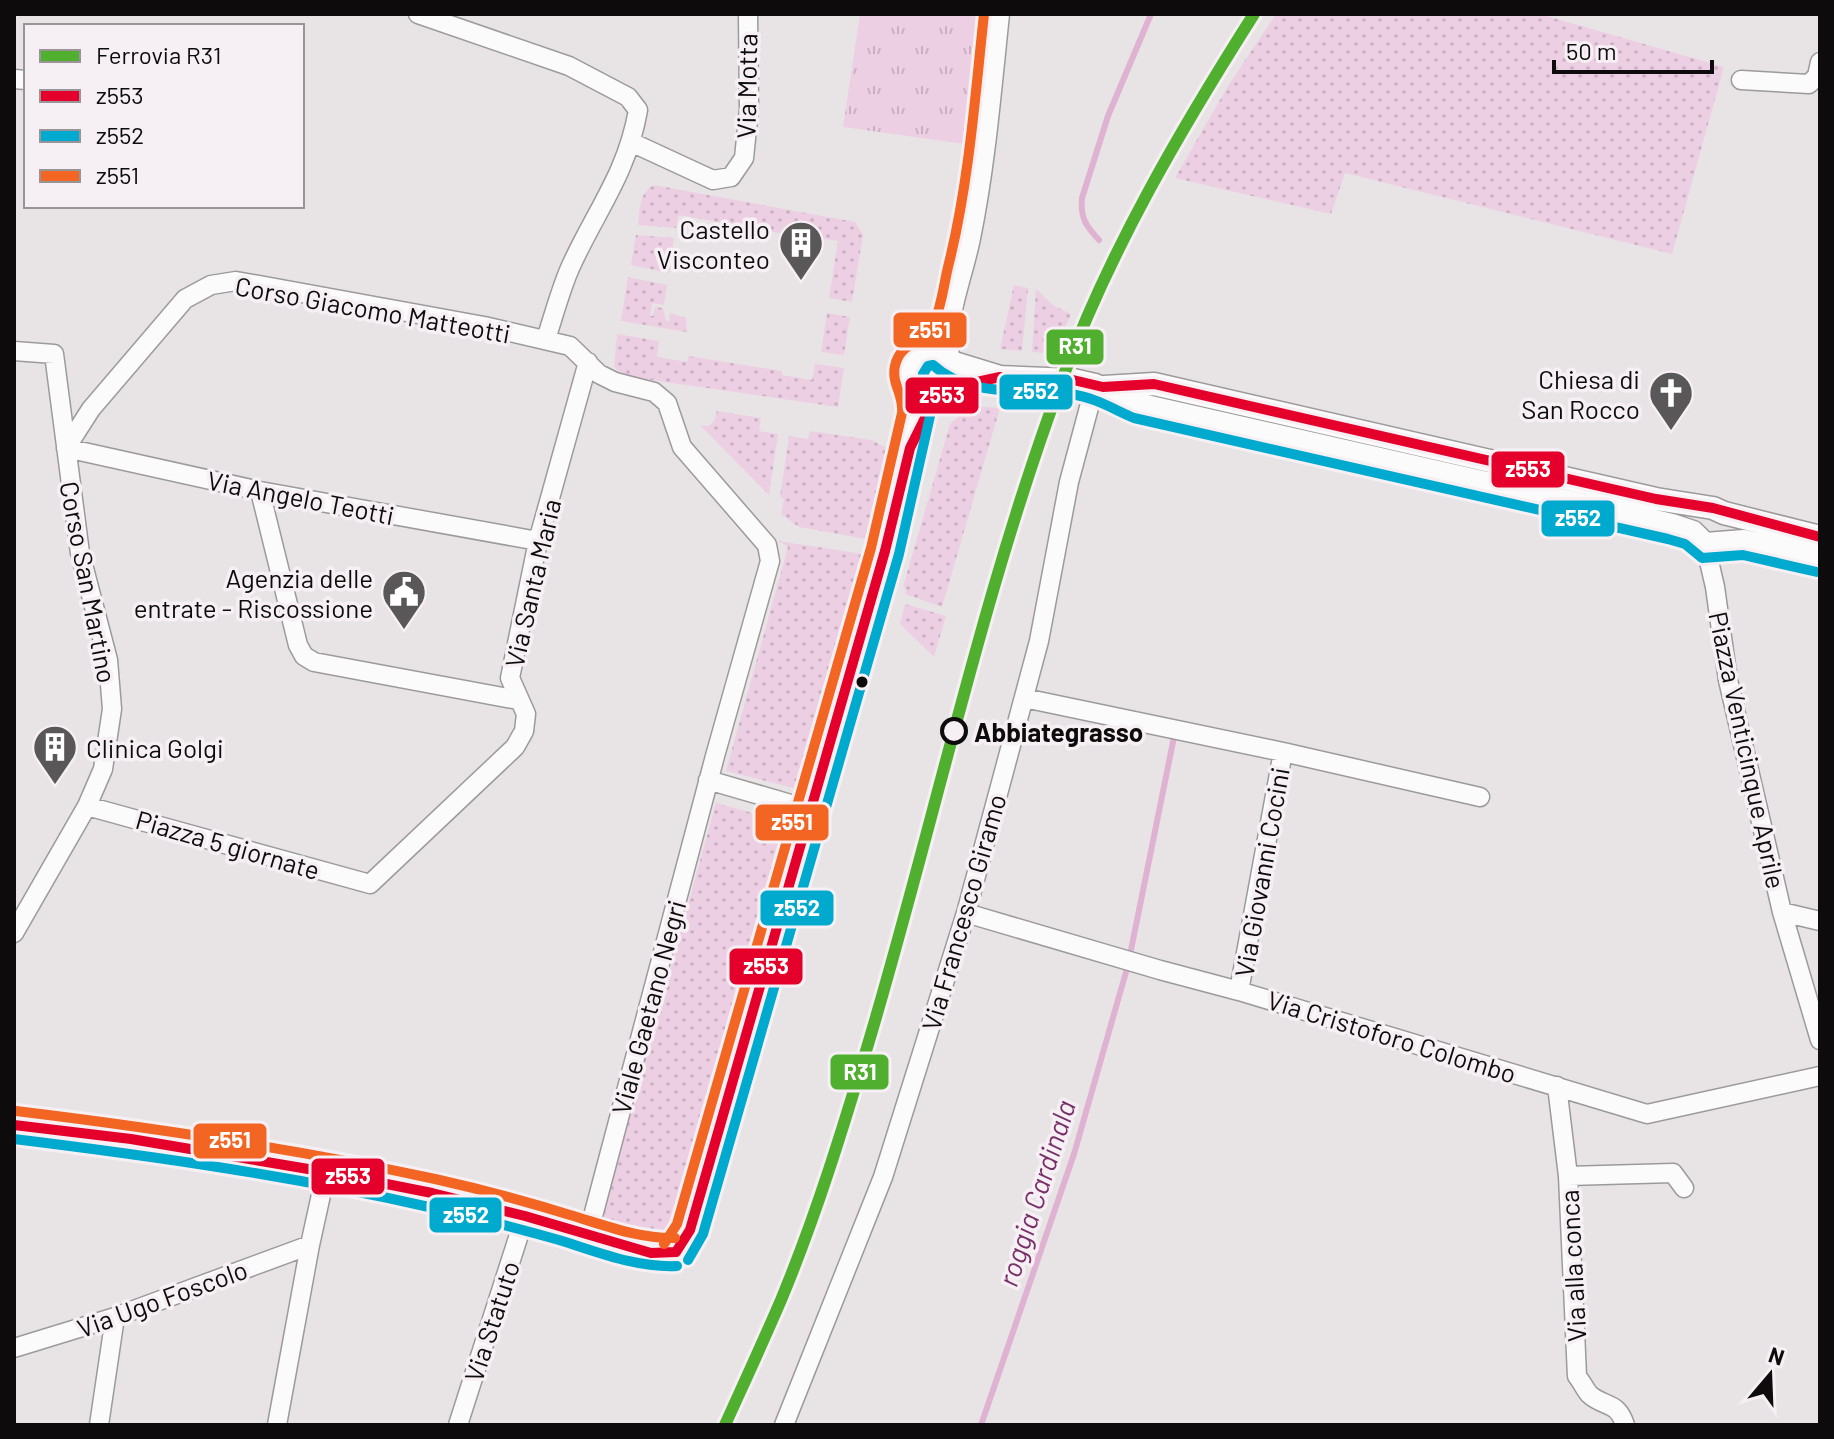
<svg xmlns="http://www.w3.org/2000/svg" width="1834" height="1439" viewBox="0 0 1834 1439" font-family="Barlow,sans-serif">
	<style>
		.grass { fill: url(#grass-dots) }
		.park { fill: url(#park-tufts) }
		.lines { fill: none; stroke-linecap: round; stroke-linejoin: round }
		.stream { stroke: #dfb2d2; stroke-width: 6 }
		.minor-casing { stroke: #9c9a9b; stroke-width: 21 }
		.tertiary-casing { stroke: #9c9a9b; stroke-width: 25 }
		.minor { stroke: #fcfbfb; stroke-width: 18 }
		.tertiary { stroke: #fcfbfb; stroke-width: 22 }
		.bus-1-casing { stroke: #f6f0f4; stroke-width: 16 }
		.bus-2-casing { stroke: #f6f0f4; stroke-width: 16 }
		.bus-3-casing { stroke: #f6f0f4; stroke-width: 16 }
		.bus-1 { stroke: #e4002b; stroke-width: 10 }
		.bus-2 { stroke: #00a9ce; stroke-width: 10 }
		.bus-3 { stroke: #f26522; stroke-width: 10 }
		.rail-1-casing { stroke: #f6f0f4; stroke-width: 18 }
		.rail-1 { stroke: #51af30; stroke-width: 12 }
		.bus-dot { fill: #0d0b0c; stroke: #f6f0f4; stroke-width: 3 }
		.stop-dot { fill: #f6f0f4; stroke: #0d0b0c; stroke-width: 4 }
		.labels { text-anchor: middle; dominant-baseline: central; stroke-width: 7; stroke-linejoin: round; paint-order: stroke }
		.street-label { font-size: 26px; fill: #0d0b0c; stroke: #f6f0f4 }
		.poi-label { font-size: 26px; fill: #0d0b0c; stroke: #f6f0f4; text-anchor: end }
		.stop-label { font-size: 26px; font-weight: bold; fill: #0d0b0c; stroke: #f6f0f4; text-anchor: start }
		.water-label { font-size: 28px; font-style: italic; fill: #792f68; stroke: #f6f0f4 }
		.line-badge { stroke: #f6f0f4; stroke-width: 3 }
		.badge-label { font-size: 22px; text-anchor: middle; font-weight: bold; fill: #fff }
	</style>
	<defs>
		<pattern id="grass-dots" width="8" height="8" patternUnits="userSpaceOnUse" patternTransform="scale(2)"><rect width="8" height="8" fill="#edcfe3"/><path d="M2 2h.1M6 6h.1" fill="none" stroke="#cab0c2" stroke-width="1.8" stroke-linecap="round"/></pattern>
		<pattern id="park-tufts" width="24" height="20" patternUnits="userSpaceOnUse" patternTransform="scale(2)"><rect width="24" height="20" fill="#edcfe3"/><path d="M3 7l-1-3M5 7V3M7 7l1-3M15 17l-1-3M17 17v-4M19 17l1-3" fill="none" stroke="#cab0c2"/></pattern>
	</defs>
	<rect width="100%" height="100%" fill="#e8e4e6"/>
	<path class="grass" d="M1276 14H1540L1724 67 1672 254 1345 173 1331 214 1175 178 1228 86Z
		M654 185 855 222 863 235 852 302 829 298 838 241 802 235 801 237 679 215 676 228 638 225C640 209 639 192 654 185Z
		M636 235 674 238 669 273 631 265Z
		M628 277 667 285 664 305 652 303 650 316H653L655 307 663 308 666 321H669L670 313 686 318 687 332 621 321Z
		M1014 285 1028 288 1022 351 1000 349Z
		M1036 289 1054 306 1071 314 1054 354 1032 352Z
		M827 313 850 317 844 355 821 352Z
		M617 334 659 341 657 357 687 362 688 356 782 371V375L812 380 815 364 844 368 838 407 624 376 614 367Z
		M970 406 1000 408 942 607 905 594 906 589 903 587 950 424Z
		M717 411 761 418 759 431 778 434 769 495 701 426H709L714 421Z
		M810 431 872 440 890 450 866 539 799 527 781 514 784 499 780 497 789 436 808 439Z
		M778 541 863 554 801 787 794 788 726 771 788 547Z
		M905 604 946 616 934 657 900 624Z
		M716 803 790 823 685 1213C666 1247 641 1238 609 1228L604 1219 605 1206Z"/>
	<path class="park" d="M860 14H989L972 145 843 127Z"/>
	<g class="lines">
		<path class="stream" d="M1099 240C1086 226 1080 218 1082 198L1108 116 1151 14
			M1131 950 1174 737
			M981 1425 1074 1154 1126 972"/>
		<g class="minor-casing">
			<path id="minor" d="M418 14 569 66 628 97 638 110C627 174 595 212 570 268 560 291 554 315 546 339
				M14 79 26 80
				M1741 80 1809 84 1817 76 1820 62
				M633 143 713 180 731 177 744 158 749 109 748 14
				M14 351 54 354 80 553 108 660 112 709 103 769 87 806 14 933
				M66 448 91 409 185 299 211 285 236 281 484 326 570 346 599 374 615 382 654 392 667 403 682 447 767 545 770 561 715 756 588 1235
				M66 448 260 491 538 541
				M260 491 298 645 304 656 314 662 518 700
				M1705 544 1715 587 1728 680 1782 912 1820 1040
				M1024 698 1283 752 1239 991
				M1283 752 1480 797
				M708 780 811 810
				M87 806 370 884 515 747 524 731 526 714 510 678 538 541 588 362
				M1782 912 1820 921
				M966 913 1160 970 1239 991 1647 1114 1820 1076
				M1557 1086 1568 1176 1577 1376C1581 1381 1585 1389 1589 1394 1604 1408 1617 1400 1625 1425
				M1568 1176 1673 1173 1684 1188
				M14 1348 115 1317 310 1245
				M99 1425 115 1317
				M277 1425 310 1245 326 1172
				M458 1425 525 1216
				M784 1425 883 1177 966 913 1039 641 1069 482 1095 385"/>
		</g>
		<g class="tertiary-casing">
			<path id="tertiary" d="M908 373a23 23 0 1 1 46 0a23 23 0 1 1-46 0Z
				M948 358C943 317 961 278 969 238 984 165 990 89 998 14
				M951 362 1000 377 1073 380 1095 385 1137 404 1672 525 1693 532 1705 544 1744 541 1820 558
				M1104 387 1154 384 1656 499 1713 508 1724 513 1820 537
				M14 1125 131 1139 326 1172 432 1193 525 1216 651 1253 676 1252 690 1230 885 551 910 448 918 392"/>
		</g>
		<use href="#minor" class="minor"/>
		<use href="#tertiary" class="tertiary"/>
		<g class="bus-1-casing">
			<path id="bus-1" d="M14 1125 131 1139 326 1172 432 1193 525 1216 651 1253 676 1252
				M676 1252 690 1230 885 551 910 448 929 410 949 388 1000 377 1073 380 1103 387 1154 384 1656 499 1713 508 1820 537"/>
		</g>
		<g class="bus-2-casing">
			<path id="bus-2" d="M14 1139C153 1156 292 1176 429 1207 472 1216 516 1228 559 1240 598 1252 636 1268 677 1266
				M688 1260 703 1234 899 554 930 416 932 389 923 374 928 366 933 365C970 399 1025 388 1070 394 1094 397 1113 409 1134 418L1668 539 1685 544 1702 558 1743 555 1817 572"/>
		</g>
		<g class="bus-3-casing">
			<path id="bus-3" d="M16 1111C156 1128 297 1149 435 1179 480 1189 525 1201 570 1215 604 1225 639 1239 675 1238
				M664 1244 677 1224 871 548 902 413C904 394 891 384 895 366 900 341 925 344 934 323 942 305 944 282 949 263 969 182 975 97 984 14"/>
		</g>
		<use href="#bus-1" class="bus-1"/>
		<use href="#bus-2" class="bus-2"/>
		<use href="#bus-3" class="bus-3"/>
		<g class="rail-1-casing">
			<path id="rail-1" d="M725 1425C744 1383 763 1342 781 1300 816 1216 843 1128 869 1041 935 820 982 593 1063 377 1111 248 1181 129 1254 14"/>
		</g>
		<use href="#rail-1" class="rail-1"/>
	</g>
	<defs>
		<g id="building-pin" transform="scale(2.3)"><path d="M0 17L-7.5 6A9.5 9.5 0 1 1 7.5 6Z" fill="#5a5758" stroke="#f6f0f4"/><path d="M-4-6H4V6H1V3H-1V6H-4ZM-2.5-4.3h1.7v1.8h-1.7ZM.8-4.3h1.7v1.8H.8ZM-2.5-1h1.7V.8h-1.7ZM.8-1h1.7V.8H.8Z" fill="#fff"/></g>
		<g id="church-pin" transform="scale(2.3)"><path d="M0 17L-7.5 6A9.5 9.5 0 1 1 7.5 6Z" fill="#5a5758" stroke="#f6f0f4"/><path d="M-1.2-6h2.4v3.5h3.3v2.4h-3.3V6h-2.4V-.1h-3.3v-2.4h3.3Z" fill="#fff"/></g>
		<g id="civic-pin" transform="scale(2.3)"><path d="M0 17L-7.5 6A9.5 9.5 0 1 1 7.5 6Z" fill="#5a5758" stroke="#f6f0f4"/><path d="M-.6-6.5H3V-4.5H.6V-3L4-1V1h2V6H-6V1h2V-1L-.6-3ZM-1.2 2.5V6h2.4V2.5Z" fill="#fff"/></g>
	</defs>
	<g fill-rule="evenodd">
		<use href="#building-pin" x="801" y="243"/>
		<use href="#church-pin" x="1671" y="393"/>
		<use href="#civic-pin" x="404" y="592"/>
		<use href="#building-pin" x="55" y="747"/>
	</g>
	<circle class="bus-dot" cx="862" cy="682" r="7"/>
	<circle class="stop-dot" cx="954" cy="731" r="12"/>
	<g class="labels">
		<g class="street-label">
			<text transform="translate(746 86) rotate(-89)">Via Motta</text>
			<text transform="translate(373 309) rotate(10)">Corso Giacomo Matteotti</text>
			<text transform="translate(301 497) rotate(11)">Via Angelo Teotti</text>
			<text transform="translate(89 582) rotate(79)">Corso San Martino</text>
			<text transform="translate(532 583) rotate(-77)">Via Santa Maria</text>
			<text transform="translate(1748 750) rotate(78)">Piazza Venticinque Aprile</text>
			<text transform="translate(228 844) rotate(16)">Piazza 5 giornate</text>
			<text transform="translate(1261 872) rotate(-80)">Via Giovanni Cocini</text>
			<text transform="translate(963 912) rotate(-74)">Via Francesco Giramo</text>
			<text transform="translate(648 1007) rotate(-75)">Viale Gaetano Negri</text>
			<text transform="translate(1392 1036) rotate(17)">Via Cristoforo Colombo</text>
			<text transform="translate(1572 1266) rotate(-93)">Via alla conca</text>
			<text transform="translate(162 1298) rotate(-20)">Via Ugo Foscolo</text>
			<text transform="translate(491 1321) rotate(-72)">Via Statuto</text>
		</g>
		<g class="poi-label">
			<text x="770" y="228">Castello<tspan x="770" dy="30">Visconteo</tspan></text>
			<text x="1640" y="378">Chiesa di<tspan x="1640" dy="30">San Rocco</tspan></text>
			<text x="373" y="577">Agenzia delle<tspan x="373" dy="30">entrate - Riscossione</tspan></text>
			<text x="86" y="747" text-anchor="start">Clinica Golgi</text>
		</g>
		<g class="stop-label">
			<text x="974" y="731">Abbiategrasso</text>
		</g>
		<g class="water-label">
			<text transform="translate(1036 1193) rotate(-72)">roggia Cardinala</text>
		</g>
	</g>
	<g class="line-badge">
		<rect x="892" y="311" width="76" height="38" rx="8" fill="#f26522"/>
		<rect x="1045" y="328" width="60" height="38" rx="8" fill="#51af30"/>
		<rect x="998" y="373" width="76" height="38" rx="8" fill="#00a9ce"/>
		<rect x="904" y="376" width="76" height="39" rx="8" fill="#e4002b"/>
		<rect x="1490" y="450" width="76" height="39" rx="8" fill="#e4002b"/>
		<rect x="1540" y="499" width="76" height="39" rx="8" fill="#00a9ce"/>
		<rect x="754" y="803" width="76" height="39" rx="8" fill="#f26522"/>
		<rect x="759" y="889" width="76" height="38" rx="8" fill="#00a9ce"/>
		<rect x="728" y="947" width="76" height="39" rx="8" fill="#e4002b"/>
		<rect x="829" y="1053" width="61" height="38" rx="8" fill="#51af30"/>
		<rect x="192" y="1122" width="76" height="38" rx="8" fill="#f26522"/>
		<rect x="310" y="1157" width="76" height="39" rx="8" fill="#e4002b"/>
		<rect x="428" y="1196" width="75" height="38" rx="8" fill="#00a9ce"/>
	</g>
	<g class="badge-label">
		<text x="930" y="338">z551</text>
		<text x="1075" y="354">R31</text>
		<text x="1036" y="399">z552</text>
		<text x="942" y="403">z553</text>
		<text x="1528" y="477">z553</text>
		<text x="1578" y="526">z552</text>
		<text x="792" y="830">z551</text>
		<text x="797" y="916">z552</text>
		<text x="766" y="974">z553</text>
		<text x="860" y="1080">R31</text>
		<text x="230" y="1148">z551</text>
		<text x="348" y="1184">z553</text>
		<text x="466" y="1223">z552</text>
	</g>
	<rect width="1834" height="1439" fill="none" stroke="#0d0b0c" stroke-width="32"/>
	<rect x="24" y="24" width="280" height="184" fill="#f6f0f4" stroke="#999497" stroke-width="2"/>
	<rect x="40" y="50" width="40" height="12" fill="#51af30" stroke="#999497" stroke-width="2"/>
	<text x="96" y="64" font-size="24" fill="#0d0b0c">Ferrovia R31</text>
	<rect x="40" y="90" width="40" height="12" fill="#e4002b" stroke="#999497" stroke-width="2"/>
	<text x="96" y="104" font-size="24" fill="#0d0b0c">z553</text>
	<rect x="40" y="130" width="40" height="12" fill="#00a9ce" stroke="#999497" stroke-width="2"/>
	<text x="96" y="144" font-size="24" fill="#0d0b0c">z552</text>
	<rect x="40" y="170" width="40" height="12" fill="#f26522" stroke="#999497" stroke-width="2"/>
	<text x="96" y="184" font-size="24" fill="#0d0b0c">z551</text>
	<g transform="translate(1770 1375) rotate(19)" stroke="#f6f0f4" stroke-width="6" paint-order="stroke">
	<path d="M0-6L14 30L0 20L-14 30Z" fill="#0d0b0c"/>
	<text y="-12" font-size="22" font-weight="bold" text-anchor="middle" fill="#0d0b0c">N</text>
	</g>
	<path d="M1554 60v12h158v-12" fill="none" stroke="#0d0b0c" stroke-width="4"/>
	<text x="1566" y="60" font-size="24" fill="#0d0b0c" stroke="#f6f0f4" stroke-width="6" paint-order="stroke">50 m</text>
</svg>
